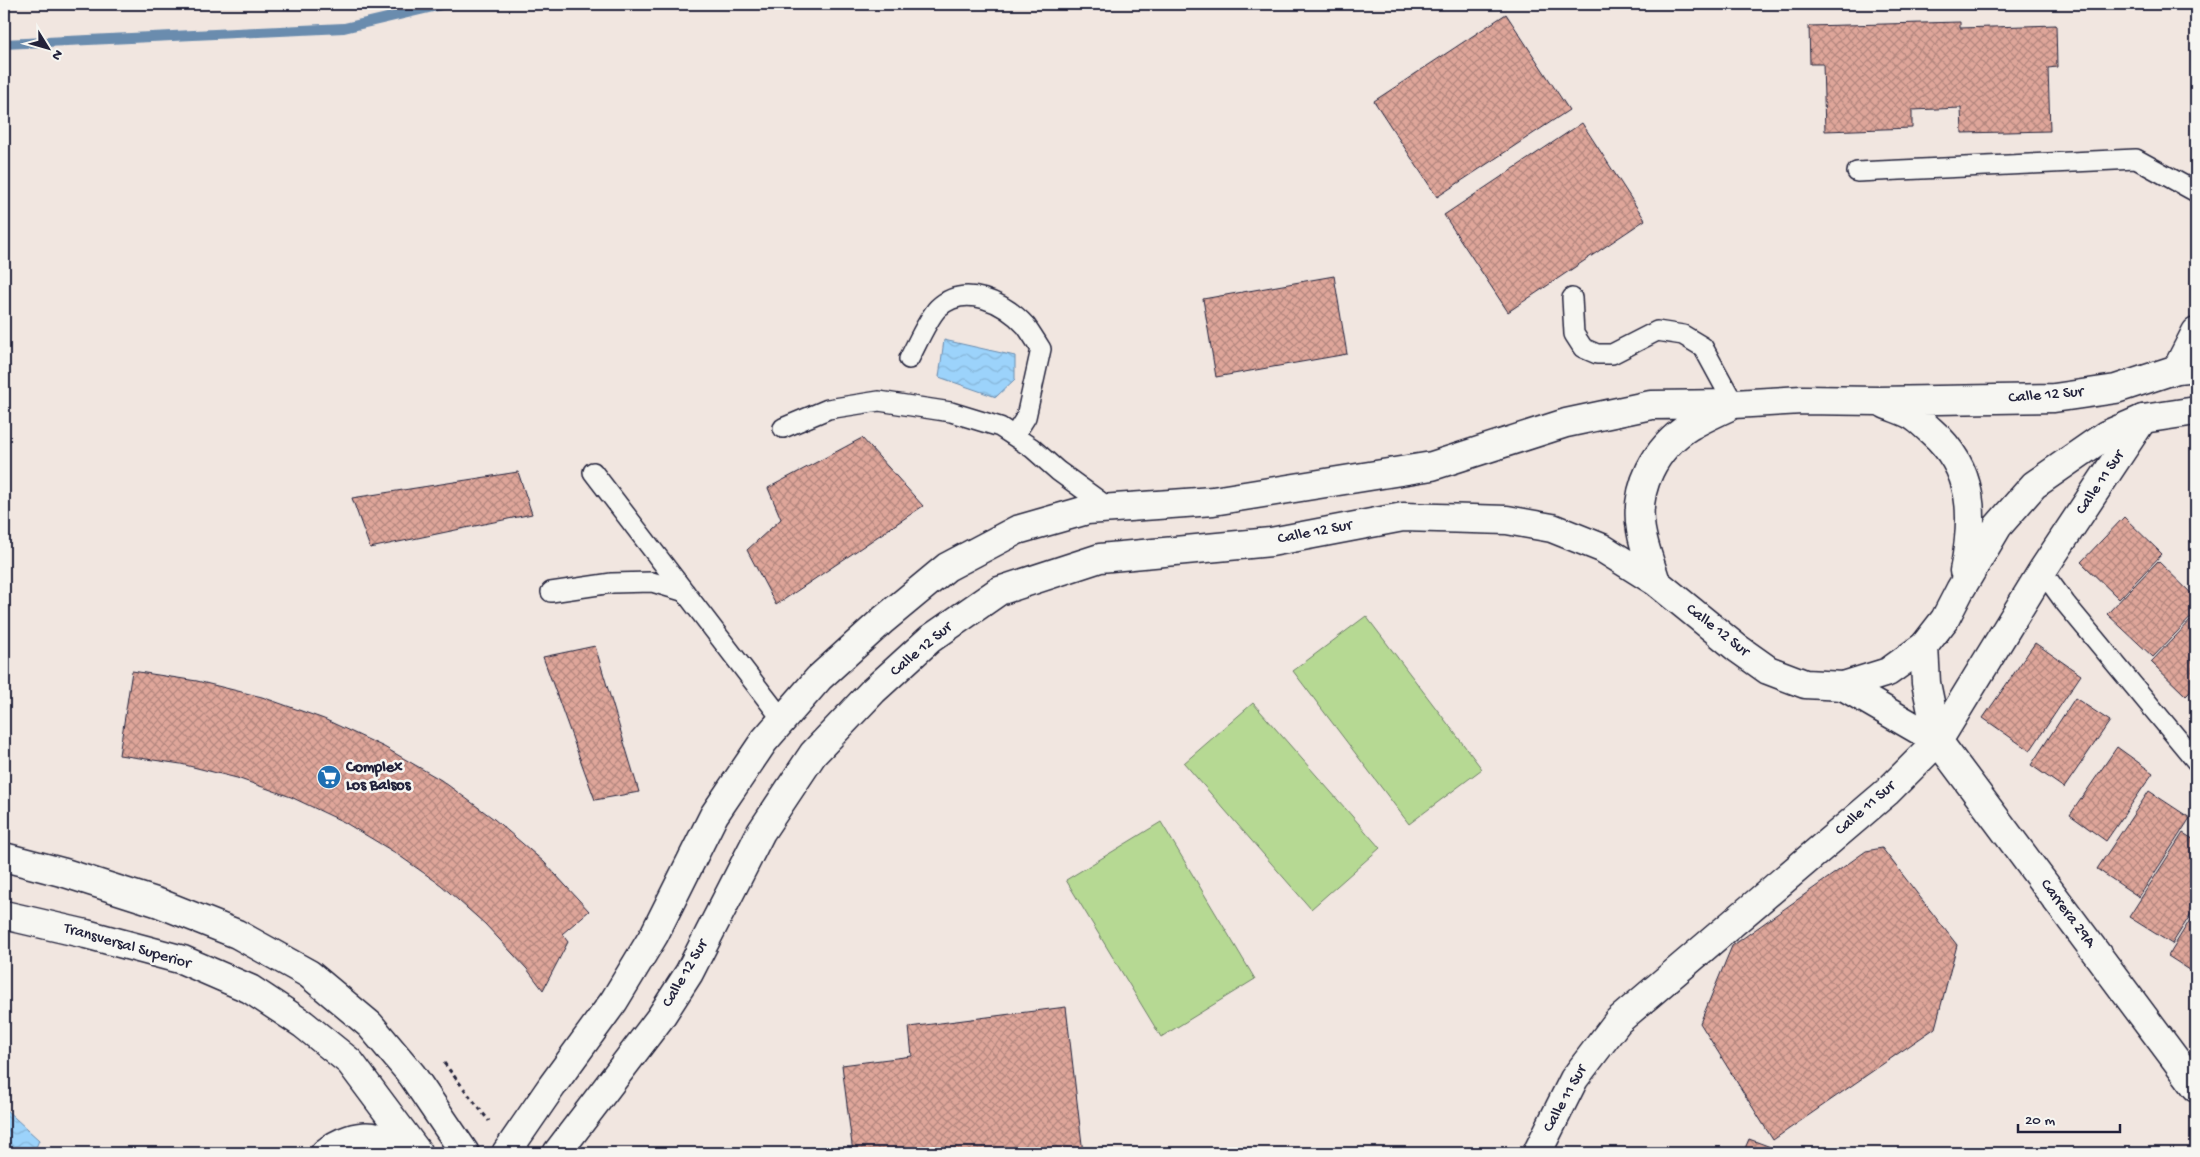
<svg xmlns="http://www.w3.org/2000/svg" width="2200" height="1157" viewBox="0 0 2200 1157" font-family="'Gochi Hand',sans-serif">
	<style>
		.garden { fill: #b6d993; stroke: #6c7e67 }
		.water { fill: url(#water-waves); stroke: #6b8cae }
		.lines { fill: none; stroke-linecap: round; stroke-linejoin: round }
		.stream { stroke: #6b8cae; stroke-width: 10 }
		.building { fill: url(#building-cross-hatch); stroke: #22223b }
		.lane-casing { stroke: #22223b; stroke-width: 22 }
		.street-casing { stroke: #22223b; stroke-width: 31 }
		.secondary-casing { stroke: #22223b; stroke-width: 31 }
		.path { stroke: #22223b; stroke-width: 3; stroke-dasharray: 4 4; stroke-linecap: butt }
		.lane { stroke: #f6f6f2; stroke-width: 19 }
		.street { stroke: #f6f6f2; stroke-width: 28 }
		.secondary { stroke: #f6f6f2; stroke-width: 28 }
		.labels { text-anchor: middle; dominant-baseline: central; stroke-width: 5; stroke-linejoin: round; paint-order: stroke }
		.street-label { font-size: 16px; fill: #22223b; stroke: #f6f6f2 }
		.poi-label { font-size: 16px; font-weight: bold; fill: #22223b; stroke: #f6f6f2; text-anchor: start }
	</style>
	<defs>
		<pattern id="water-waves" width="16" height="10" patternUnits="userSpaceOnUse" patternTransform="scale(1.25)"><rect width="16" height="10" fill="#9cd3fb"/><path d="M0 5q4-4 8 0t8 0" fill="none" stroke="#86b5d8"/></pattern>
		<pattern id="building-cross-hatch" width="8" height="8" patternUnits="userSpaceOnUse" patternTransform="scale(1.25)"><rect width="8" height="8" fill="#dfa69a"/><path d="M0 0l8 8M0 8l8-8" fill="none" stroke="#b4877f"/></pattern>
	</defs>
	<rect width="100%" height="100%" fill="#f1e6e0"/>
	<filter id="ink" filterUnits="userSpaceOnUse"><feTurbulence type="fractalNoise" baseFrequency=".02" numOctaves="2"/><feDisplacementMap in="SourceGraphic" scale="10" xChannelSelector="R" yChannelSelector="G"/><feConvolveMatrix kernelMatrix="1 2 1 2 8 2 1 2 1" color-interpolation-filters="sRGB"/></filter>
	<g filter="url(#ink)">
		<path class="garden" d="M1366 616 1482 769 1409 824 1293 671Z
			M1253 703 1380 848 1311 909 1184 763Z
			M1161 822 1255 979 1161 1037 1066 880Z"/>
		<path class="water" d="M944 340 1015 356V379L996 397 939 377Z
			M4 1108 39 1140 34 1153H4Z"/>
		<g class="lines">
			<path class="stream" d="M4 44 344 28 446 4"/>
		</g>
		<path class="building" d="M1506 14 1569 110 1437 197 1374 101Z
			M1960 22V28L2056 25 2057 67 2048 68 2050 131 1962 133 1961 108 1912 110V128L1825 131 1823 64H1810L1809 26Z
			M1582 123 1645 220 1508 312 1444 215Z
			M1334 276 1347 354 1216 377 1203 299Z
			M862 438 923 506 776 605 747 550 781 519 768 488Z
			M518 472 532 514 370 548 352 498Z
			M2124 517 2162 554 2119 599 2081 562Z
			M2158 561 2196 598V612L2153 657 2107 614Z
			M2196 615V686L2186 696 2151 662Z
			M2035 643 2081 675 2030 751 1983 718Z
			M595 646 639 792 595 800 543 657Z
			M132 671 197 681 262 697 324 719 384 747 441 780 494 819 544 862 589 911 562 934 568 942 543 990 527 969 485 924 441 885 394 852 344 822 291 797 237 778 181 764 119 755Z
			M2075 698 2110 721 2064 788 2031 765Z
			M2196 705V719L2190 714Z
			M2117 747 2153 773 2106 841 2070 815Z
			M2149 791 2190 818 2139 897 2097 869Z
			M2183 833 2196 841V906L2172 944 2129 917Z
			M1882 848 1957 945 1935 1028 1773 1140 1700 1023 1732 946 1866 851Z
			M2196 910V974L2168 956Z
			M1066 1007 1083 1153H853L842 1065 912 1056 909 1027Z
			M1749 1139 1787 1153H1743Z"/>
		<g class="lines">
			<g class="lane-casing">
				<path id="lane" d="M1857 172 2136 159 2196 192
					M1572 298 1574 334 1583 348 1597 354H1612L1657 331 1683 335 1703 347 1734 404
					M909 359C916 346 928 318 938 308 965 283 1004 302 1026 326 1031 333 1036 341 1041 349L1026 417 1014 436
					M783 428 828 409 879 401 951 412 1000 427 1032 448 1058 471 1109 508
					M593 472 782 719
					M2042 571 2066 604 2196 761
					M551 592 612 583 652 582 685 592"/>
			</g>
			<g class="street-casing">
				<path id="street" d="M2177 369 2196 332
					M1924 646 1926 683 1938 741
					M1843 686 1938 741 2196 1087
					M1537 1153 1574 1079 1618 1021 1887 792 1938 741 2042 571 2143 419"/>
			</g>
			<g class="secondary-casing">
				<path id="secondary" d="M1885 404C1894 408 1905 411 1913 416 1920 420 1925 426 1931 431 1975 469 1975 518 1964 571
					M1656 582C1651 565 1644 548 1641 530 1634 488 1655 448 1690 426 1702 419 1715 413 1728 407
					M4 857 65 873 159 903 237 934 309 974 370 1025 412 1075 465 1153
					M4 915 86 934 183 960 250 989 303 1024 350 1062 418 1153
					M325 1153C338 1142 359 1133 378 1138 387 1140 398 1149 407 1153
					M506 1153 552 1086 614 1001 654 935 714 815 764 741 819 678 883 620 947 567 1017 530 1087 510 1213 501 1432 466 1566 423 1651 405 1734 404 1802 400 1878 401 2054 398 2116 389 2177 369 2196 367
					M557 1153 660 1018 689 973 761 832 813 754 873 691 930 639 999 591 1100 558 1271 542 1403 517 1507 520 1552 528 1602 548 1656 582 1737 648 1768 670 1805 684 1843 686 1888 672 1924 646 1945 619 1960 590 1998 526 2034 485 2106 435 2143 419 2196 411"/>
			</g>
			<path class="path" d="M444 1063 489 1121"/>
			<use href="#lane" class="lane"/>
			<use href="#street" class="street"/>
			<use href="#secondary" class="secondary"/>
		</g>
	</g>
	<defs>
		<g id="supermarket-disc" transform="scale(1.25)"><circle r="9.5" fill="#1f6fb2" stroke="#f6f6f2"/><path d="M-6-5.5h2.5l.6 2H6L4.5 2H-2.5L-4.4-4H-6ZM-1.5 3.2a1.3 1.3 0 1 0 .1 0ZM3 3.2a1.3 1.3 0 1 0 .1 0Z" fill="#fff"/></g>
	</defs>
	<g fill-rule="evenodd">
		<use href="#supermarket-disc" x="329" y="777"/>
	</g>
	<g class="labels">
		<g class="street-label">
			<text transform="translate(2046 396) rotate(-5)">Calle 12 Sur</text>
			<text transform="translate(2101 483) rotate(-56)">Calle 11 Sur</text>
			<text transform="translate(1315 533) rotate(-11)">Calle 12 Sur</text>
			<text transform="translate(1717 631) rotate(38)">Calle 12 Sur</text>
			<text transform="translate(922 650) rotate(-40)">Calle 12 Sur</text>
			<text transform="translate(1866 809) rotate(-41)">Calle 11 Sur</text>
			<text transform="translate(2067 914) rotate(53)">Carrera 29A</text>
			<text transform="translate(127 947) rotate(16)">Transversal Superior</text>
			<text transform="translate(686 974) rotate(-60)">Calle 12 Sur</text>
			<text transform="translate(1566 1099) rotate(-61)">Calle 11 Sur</text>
		</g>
		<g class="poi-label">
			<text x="346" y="768">Complex<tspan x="346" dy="18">Los Balsos</tspan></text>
		</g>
	</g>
	<rect width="2200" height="1157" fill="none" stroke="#f6f6f2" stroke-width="20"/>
	<rect x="10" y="10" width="2180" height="1137" fill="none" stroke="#22223b" stroke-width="2" filter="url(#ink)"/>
	<g transform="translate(48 48) rotate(127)" stroke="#f6f6f2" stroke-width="4" paint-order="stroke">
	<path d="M0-4L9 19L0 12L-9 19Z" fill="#22223b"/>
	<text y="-8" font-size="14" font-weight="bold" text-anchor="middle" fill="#22223b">N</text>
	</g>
	<path d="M2018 1124v8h102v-8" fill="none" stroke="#22223b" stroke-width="2.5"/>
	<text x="2025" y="1124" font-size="15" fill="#22223b" stroke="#f6f6f2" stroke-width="4" paint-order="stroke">20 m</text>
</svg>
